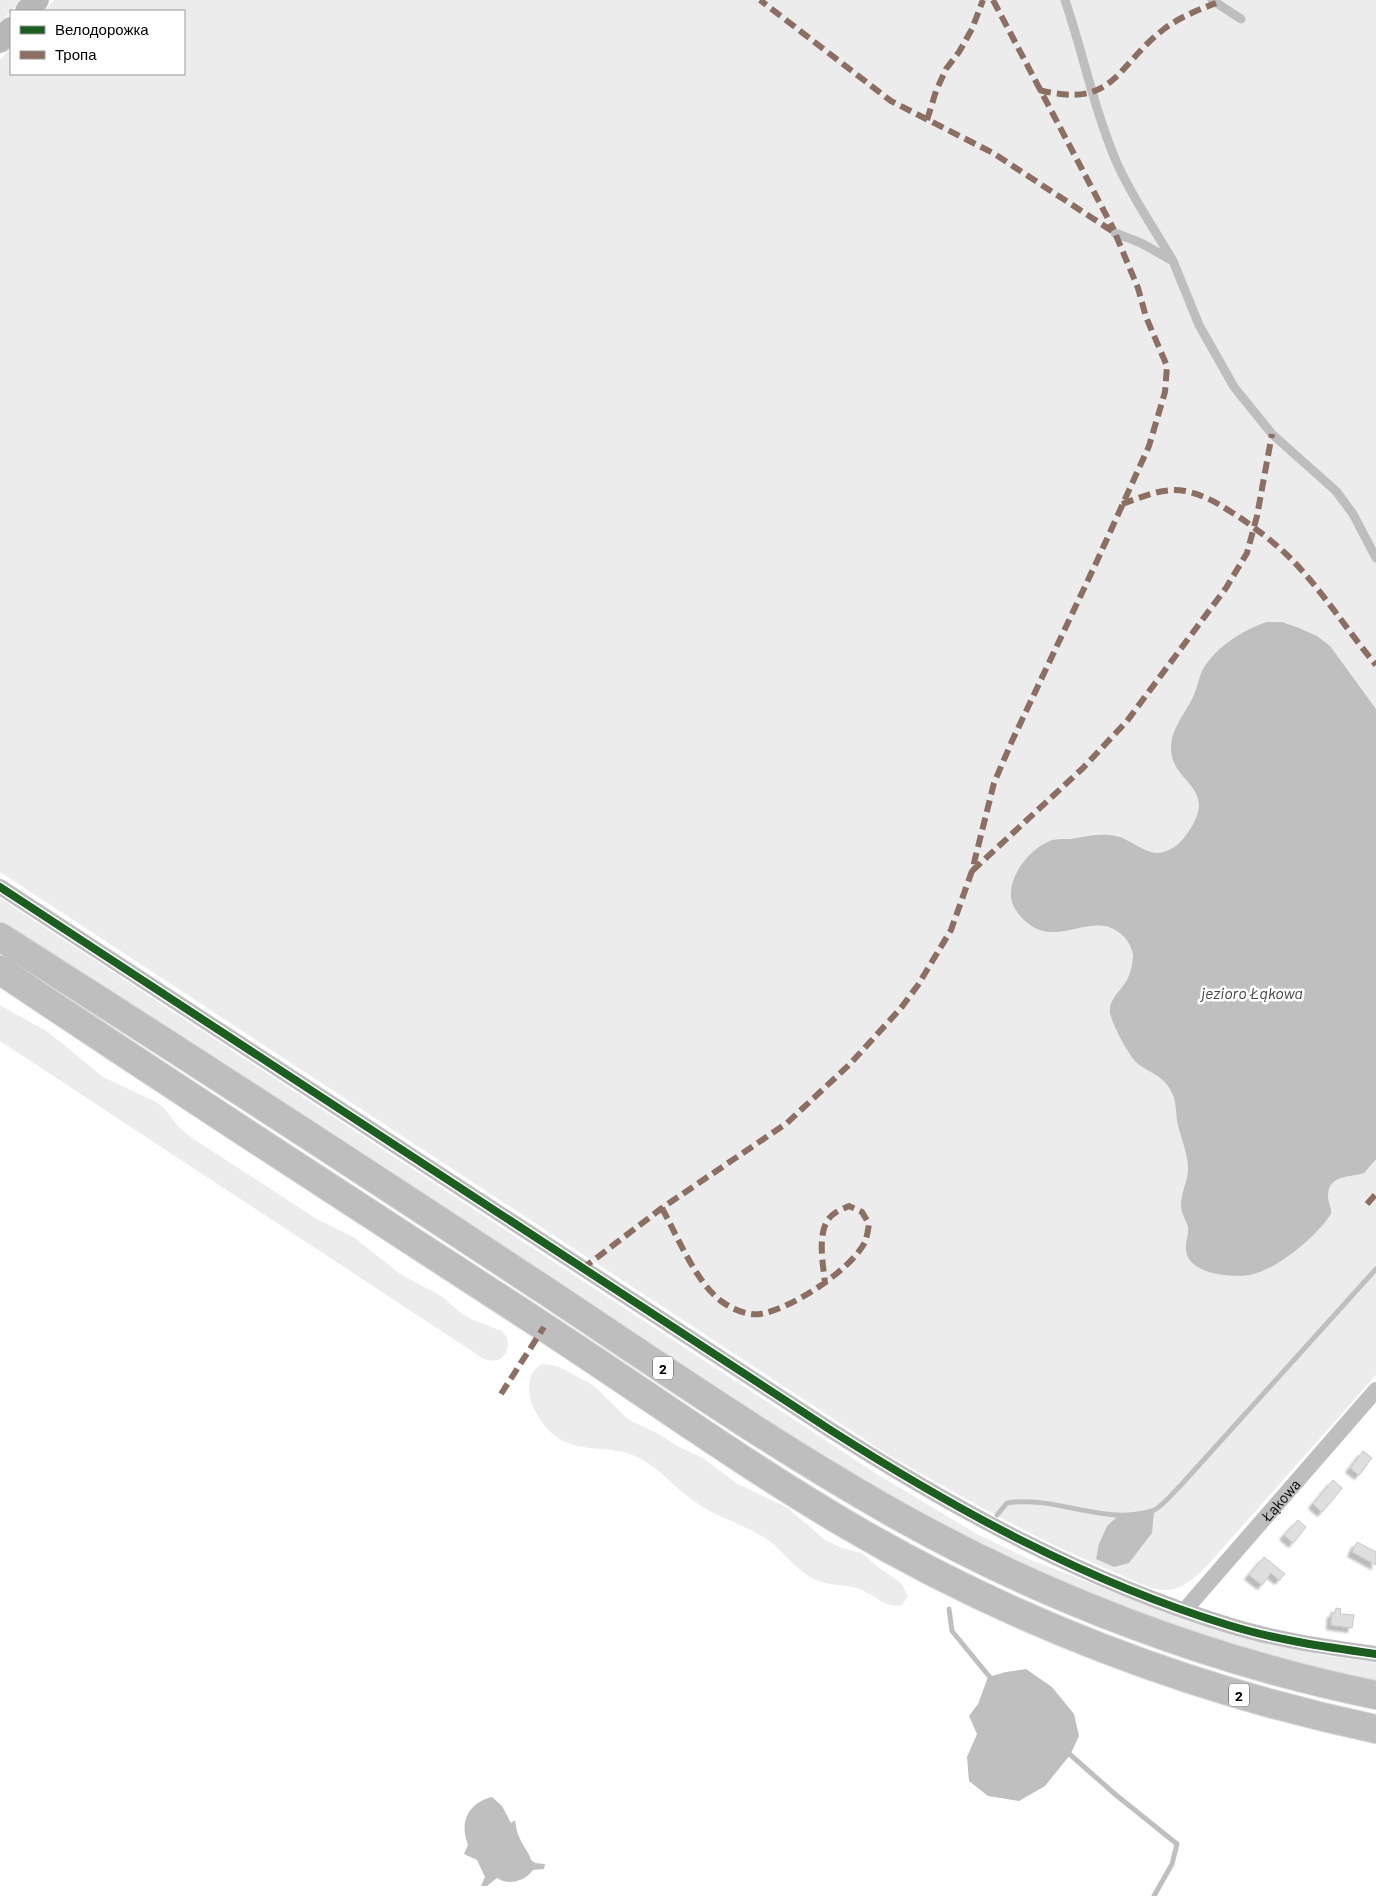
<svg xmlns="http://www.w3.org/2000/svg" width="1376" height="1896" viewBox="0 0 1376 1896" font-family="Barlow,sans-serif">
	<style>
		.green { fill: #ececec }
		.water { fill: #bfbfbf }
		.lines { fill: none; stroke-linecap: round; stroke-linejoin: round }
		.stream { stroke: #bfbfbf; stroke-width: 5 }
		.building { fill: #dfdfdf; stroke: #c7c7c7; filter: url(#shadow) }
		.trunk-casing { stroke: #dbdbdb; stroke-width: 30 }
		.service { stroke: #bebebe; stroke-width: 9 }
		.minor { stroke: #bebebe; stroke-width: 16 }
		.secondary { stroke: #b8b8b8; stroke-width: 24 }
		.trunk { stroke: #bebebe; stroke-width: 28 }
		.quiet { stroke: #8d6e63; stroke-width: 6; stroke-dasharray: 12 6; stroke-linecap: butt }
		.cycleway-casing { stroke: #fff; stroke-width: 11 }
		.cycleway { stroke: #1b5e20; stroke-width: 8 }
		.labels { text-anchor: middle; dominant-baseline: central; stroke-width: 5; stroke-linejoin: round; paint-order: stroke }
		.shield { fill: #fff; stroke: #4c4c4c; stroke-width: 1 }
		.shield-label { font-size: 14px; font-weight: bold; fill: #000 }
		.street-label { font-size: 15px; fill: #000; stroke: #fff }
		.water-label { font-size: 16px; font-style: italic; fill: #444; stroke: #fff }
	</style>
	<defs>
		<filter id="shadow"><feDropShadow dx="-4.5" dy="4.5" stdDeviation="1" flood-color="#0004"/></filter>
	</defs>
	<rect width="100%" height="100%" fill="#fff"/>
	<path class="green" d="M0 0H21L0 23Z
		M54 0H1376V1375L1206 1567C1194 1578 1182 1591 1164 1590 1147 1589 1129 1578 1114 1572 1036 1540 963 1497 890 1456L0 872V60L11 47V74H184V11H44Z
		M0 898 877 1474 977 1534 1031 1560 1163 1611 1242 1636 1328 1656 1376 1662V1689L1113 1610 918 1519 0 926Z
		M0 1005 48 1032 103 1077 154 1101 163 1107 178 1126 189 1136 315 1218 355 1238 400 1274 443 1297 462 1314 473 1320 502 1331 507 1338 508 1345 506 1353 501 1359 493 1361 484 1359 0 1041Z
		M543 1364 557 1366 593 1385 629 1420 657 1433 679 1447 703 1458 736 1483 788 1508 825 1540 842 1548 862 1553 879 1568 901 1583 908 1596 902 1605C885 1609 877 1596 862 1590 846 1583 829 1587 814 1579 795 1570 785 1552 768 1540 747 1526 722 1519 701 1506 680 1493 665 1474 645 1461 608 1438 568 1463 540 1419 534 1409 529 1401 529 1388 529 1377 533 1368 543 1364Z"/>
	<path class="water" d="M1267 622H1282L1299 628 1317 636 1330 646 1376 709V1159L1364 1173C1350 1178 1330 1174 1328 1194 1327 1201 1332 1207 1331 1214 1316 1237 1277 1270 1249 1275 1230 1278 1188 1274 1186 1250 1185 1242 1189 1235 1188 1227 1186 1220 1181 1213 1181 1205 1181 1192 1189 1179 1188 1166 1187 1150 1180 1136 1177 1121 1176 1113 1176 1105 1174 1098 1167 1076 1152 1075 1137 1063 1129 1056 1112 1024 1110 1013 1108 999 1123 989 1128 978 1131 971 1133 962 1133 955 1132 948 1128 940 1122 935 1101 915 1075 933 1051 932 1038 932 1029 925 1021 917 1014 909 1010 901 1011 891 1012 871 1034 845 1053 840 1061 838 1068 840 1076 838 1089 836 1102 833 1116 836 1130 839 1144 853 1158 853 1170 852 1180 844 1186 835 1222 786 1171 785 1171 748 1171 730 1183 716 1191 701 1197 691 1198 679 1203 669 1217 646 1243 630 1267 622Z
		M1154 1511 1152 1533 1129 1563 1114 1567 1096 1559 1099 1544 1107 1526 1119 1515Z
		M1026 1669 1052 1687 1074 1714 1079 1736 1070 1755 1045 1786 1019 1801 988 1796 969 1781 967 1757 977 1734 969 1716 978 1704 988 1677 1006 1672Z
		M492 1797 502 1806 511 1823 515 1820C516 1827 517 1834 521 1841 524 1848 529 1852 531 1860L535 1863 545 1864 544 1869 533 1870C525 1881 509 1886 497 1878L487 1886H481L485 1877 477 1860 464 1854 468 1845C459 1822 468 1803 492 1797Z"/>
	<g class="lines">
		<path class="stream" d="M997 1515 1007 1503C1055 1495 1104 1526 1152 1511 1160 1509 1174 1492 1181 1485L1376 1269
			M949 1609 952 1631 993 1681
			M1066 1751 1116 1795 1177 1844 1172 1864 1154 1896"/>
	</g>
	<path class="building" d="M1363 1451 1372 1458 1359 1475 1350 1468Z
		M1333 1480 1342 1488 1322 1512 1313 1504Z
		M1298 1520 1306 1527 1293 1543 1284 1535Z
		M1357 1542 1376 1552V1565L1352 1552Z
		M1264 1557 1285 1574 1279 1580 1271 1573 1262 1585 1249 1575Z
		M1336 1608 1341 1609 1340 1614 1354 1615 1352 1628 1331 1625 1332 1613H1335Z"/>
	<g class="lines">
		<g class="trunk-casing">
			<path id="trunk" d="M0 937C181 1052 361 1169 540 1287 659 1366 777 1448 902 1518 1047 1599 1213 1662 1376 1695
				M0 970C178 1090 358 1206 538 1323 641 1390 739 1461 844 1523 1008 1620 1190 1690 1376 1729"/>
		</g>
		<path class="service" d="M1065 0C1083 53 1094 109 1116 161 1131 196 1154 228 1173 261
			M1212 0 1241 19
			M1115 233 1141 243 1173 261 1199 325 1234 387 1272 434 1336 491 1353 514 1376 558"/>
		<g class="minor">
			<path d="M0 887 832 1431C956 1510 1087 1582 1228 1625 1276 1640 1326 1647 1376 1654"/>
			<path id="s1" d="M1186 1611 1190 1604 1376 1390"/>
		</g>
		<path class="secondary" d="M27 11 37 0
			M0 41 11 29"/>
		<use href="#trunk" class="trunk"/>
		<path class="quiet" d="M993 0 1114 230
			M1039 90C1115 109 1114 68 1164 29 1180 17 1198 10 1216 3
			M927 120 936 91 946 69 959 52 972 29 983 0
			M1122 504C1142 497 1163 487 1185 491 1206 495 1222 506 1239 517 1255 528 1271 540 1285 553 1318 584 1346 629 1376 665
			M972 871 1083 768 1127 721 1226 588 1247 553 1257 516 1272 434
			M1367 1204 1376 1194
			M662 1208C677 1236 696 1282 721 1301 730 1308 747 1316 760 1314 791 1309 850 1271 865 1242 867 1237 868 1230 869 1224L862 1212 849 1206C845 1208 839 1210 835 1213 815 1225 823 1263 825 1283
			M582 1269 662 1208 787 1123 850 1064 901 1008 918 985 951 930 972 871 994 783 1012 741 1097 561 1149 446 1165 392 1167 366 1146 317 1138 288 1115 233 993 153 891 101 760 0
			M501 1394 544 1327"/>
		<g class="cycleway-casing">
			<path id="cycleway" d="M0 887 832 1431C956 1510 1087 1582 1228 1625 1276 1640 1326 1647 1376 1654"/>
		</g>
		<use href="#cycleway" class="cycleway"/>
	</g>
	<g class="labels">
		<g class="shield">
			<rect x="653" y="1356.5" width="20" height="23" rx="4"/>
			<rect x="1229" y="1683.5" width="20" height="23" rx="4"/>
		</g>
		<g class="shield-label">
			<text x="663" y="1368">2</text>
			<text x="1239" y="1695">2</text>
		</g>
		<g class="street-label">
			<text stroke="none"><textPath href="#s1" startOffset="146">Łąkowa</textPath></text>
		</g>
		<g class="water-label">
			<text x="1252" y="992">jezioro Łąkowa</text>
		</g>
	</g>
	<rect x="10" y="10" width="175" height="65" fill="#ffffff" stroke="#999999"/>
	<rect x="20" y="26" width="25" height="8" fill="#1b5e20" stroke="#999999"/>
	<text x="55" y="35" font-size="15" fill="#000000">Велодорожка</text>
	<rect x="20" y="51" width="25" height="8" fill="#8d6e63" stroke="#999999"/>
	<text x="55" y="60" font-size="15" fill="#000000">Тропа</text>
</svg>
